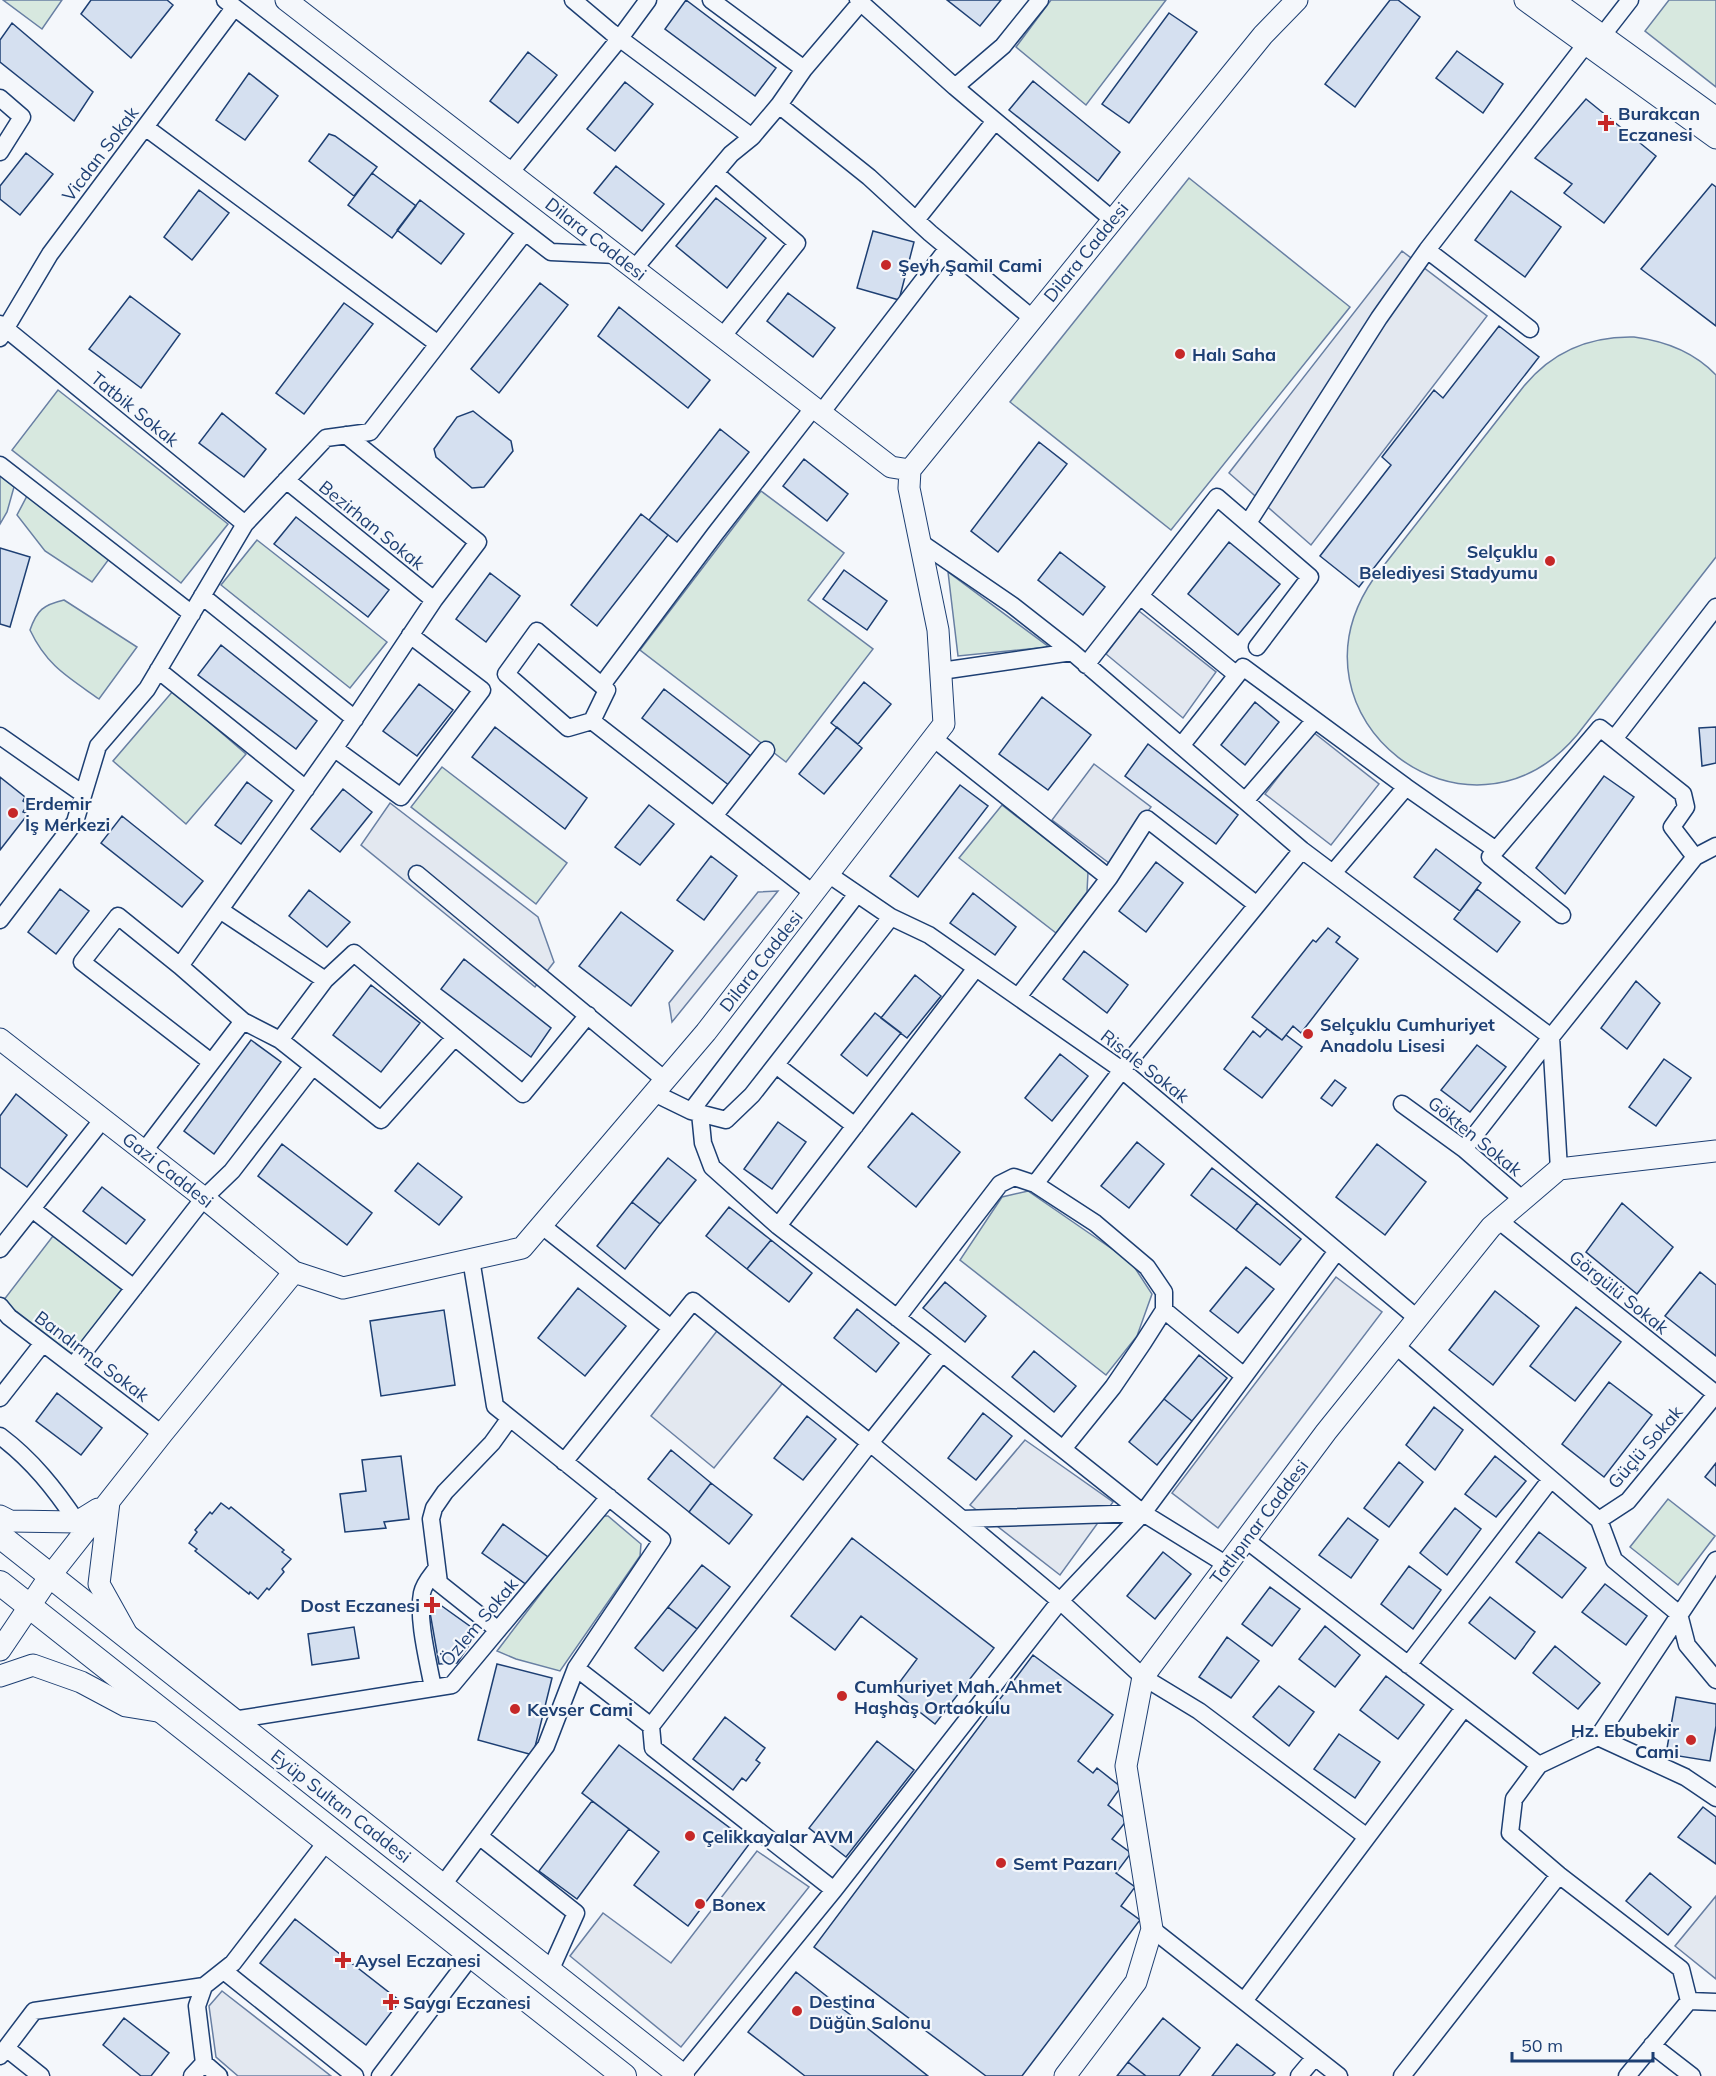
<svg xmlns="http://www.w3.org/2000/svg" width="1716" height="2076" viewBox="0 0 1716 2076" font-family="Mulish,sans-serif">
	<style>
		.green { fill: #d7e8df; stroke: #687fa3; stroke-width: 1.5 }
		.parking { fill: #e3e8f0; stroke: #687fa3; stroke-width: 1.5 }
		.building { fill: #d5e0f0; stroke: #1d3f73; stroke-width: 1.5 }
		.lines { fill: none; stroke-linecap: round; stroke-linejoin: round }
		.minor-casing { stroke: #1d3f73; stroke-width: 19 }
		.tertiary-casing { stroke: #1d3f73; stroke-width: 23 }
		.secondary-casing { stroke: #1d3f73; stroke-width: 26 }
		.minor { stroke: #f4f7fb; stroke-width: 16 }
		.tertiary { stroke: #f4f7fb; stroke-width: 21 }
		.secondary { stroke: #f4f7fb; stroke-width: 24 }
		.poi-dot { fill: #c62828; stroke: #f4f7fb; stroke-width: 2 }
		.labels { text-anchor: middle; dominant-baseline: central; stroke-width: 4.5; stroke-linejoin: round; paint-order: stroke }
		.poi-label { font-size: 18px; font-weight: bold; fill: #1d3f73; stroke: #f4f7fb; text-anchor: start }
		.street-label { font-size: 18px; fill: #1d3f73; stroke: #f4f7fb }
	</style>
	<rect width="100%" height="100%" fill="#f4f7fb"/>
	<path class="green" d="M3 0H62L42 29Z
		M1051 0H1166L1086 105 1016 47Z
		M1669 0H1716V87L1645 31Z
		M1189 178 1350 307 1171 530 1010 402Z
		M1634 337C1665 341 1694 352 1716 375V557L1577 735C1468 864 1277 718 1374 578L1524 386C1552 352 1589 336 1634 337Z
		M58 390 228 524 181 583 12 450Z
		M0 476 14 487 7 512 0 524Z
		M761 491 844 553 808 600 873 649 786 762 640 650Z
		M27 496 109 559 92 582 45 551 17 515Z
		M257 540 387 642 350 688 221 585Z
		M948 572 1049 647 958 656Z
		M64 600 137 647 99 699C68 677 47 666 30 630 37 610 43 605 64 600Z
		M173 691 246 754 186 824 113 761Z
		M442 767 567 863 536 904 411 807Z
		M1002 805 1088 872 1087 892 1056 933 959 858Z
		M1028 1191 1131 1262 1152 1294 1137 1336 1106 1375 960 1260 1002 1197Z
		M53 1236 122 1289 73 1355 3 1301Z
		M1668 1499 1715 1536 1678 1585 1630 1547Z
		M600 1516H608L641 1544 640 1556 560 1671 516 1659 497 1651Z"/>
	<path class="parking" d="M1402 251 1487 316 1311 545 1229 473Z
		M1139 611 1216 672 1183 718 1106 654Z
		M1313 732 1379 784 1331 845 1265 794Z
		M1094 764 1151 807 1109 863 1052 820Z
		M390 803 538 917 554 962 535 987 361 845Z
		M778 891 672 1022 669 1003 758 892Z
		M1336 1277 1382 1312 1218 1528 1172 1493Z
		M720 1327 785 1380 714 1468 651 1416Z
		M1025 1440 1113 1502 1060 1575 970 1505Z
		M757 1851 809 1887 681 2047 570 1956 603 1913 671 1963Z
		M1716 1896V1979L1675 1946Z
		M222 1991 331 2076H238L216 2057 209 2006Z"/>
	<path class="building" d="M91 0H167L173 5 131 58 81 14Z
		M686 0 776 68 755 96 665 29Z
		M947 0H1001L980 26Z
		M1390 0H1398L1420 17 1355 107 1325 84Z
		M1169 13 1197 32 1129 123 1102 104Z
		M12 23 93 92 74 121 0 62V40Z
		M1457 51 1503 84 1483 113 1436 78Z
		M528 52 557 75 518 123 490 101Z
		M249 73 278 96 245 140 216 120Z
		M1033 81 1120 152 1098 181 1009 110Z
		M625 82 653 104 615 151 587 129Z
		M1586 99 1656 156 1604 223 1564 193 1572 184 1535 158Z
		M329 134 335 136 377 167 354 196 309 161Z
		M26 153 53 174 20 215 0 199V186Z
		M616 166 664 204 642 231 594 193Z
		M372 173 416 206 392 238 348 205Z
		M1712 184 1716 187V326L1641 269Z
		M199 190 229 213 192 260 164 237Z
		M1511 191 1561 227 1525 277 1475 240Z
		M716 198 766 238 727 288 676 246Z
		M420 200 464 234 441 264 397 230Z
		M873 231 914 242 899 300 857 288Z
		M540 283 568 305 499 393 471 369Z
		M788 293 835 328 813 357 767 321Z
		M130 296 180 334 141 388 89 349Z
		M344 303 373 324 304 414 276 393Z
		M619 307 710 380 688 408 598 336Z
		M1499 326 1539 357 1359 587 1320 556 1391 465 1382 457 1434 390 1443 398Z
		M473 411 511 441 513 451 484 487 472 488 436 457 434 449 457 417Z
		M222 413 266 449 244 477 199 443Z
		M720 429 749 452 677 542 649 520Z
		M1039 442 1067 464 998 552 971 531Z
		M804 459 848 494 827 521 783 486Z
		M641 514 668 535 597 626 571 605Z
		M296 517 389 590 368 617 274 544Z
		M1229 542 1280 584 1238 635 1188 594Z
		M0 548 30 557 10 627 0 624Z
		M1060 552 1105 587 1083 615 1038 580Z
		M844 570 887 601 867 630 823 599Z
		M490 573 520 596 486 642 456 619Z
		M221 645 317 721 296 749 198 675Z
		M864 682 891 704 858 744 831 723Z
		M419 684 453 710 417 756 383 731Z
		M664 689 752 757 730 786 642 718Z
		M1042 697 1091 735 1048 790 999 754Z
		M1255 702 1279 722 1245 765 1221 745Z
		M495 727 587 798 565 829 472 757Z
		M837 727 862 748 824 794 799 774Z
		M1716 727V763L1702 766 1699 728Z
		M1148 744 1238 815 1216 844 1125 776Z
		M1604 776 1634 797 1565 894 1536 868Z
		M0 777 25 797 23 801 28 804 23 812 28 814 0 850Z
		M247 782 272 801 241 844 215 825Z
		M960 785 988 806 918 897 890 876Z
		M343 789 372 812 340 852 311 829Z
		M649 805 674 824 640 865 615 847Z
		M122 816 203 881 182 907 101 843Z
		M1436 849 1481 883 1460 911 1414 877Z
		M711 856 737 876 704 920 677 900Z
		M1156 862 1183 883 1146 932 1119 911Z
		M60 889 89 911 56 954 28 932Z
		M1477 889 1520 922 1497 952 1454 919Z
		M309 890 350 922 327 947 289 916Z
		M973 893 1016 927 995 955 950 923Z
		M621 912 673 951 631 1006 579 966Z
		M1328 928 1340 937 1336 942 1358 959 1301 1033 1293 1026 1282 1040 1252 1017 1313 940 1316 942Z
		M1084 951 1128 985 1107 1013 1063 979Z
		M464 959 551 1028 531 1057 441 989Z
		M915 975 941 996 907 1038 881 1018Z
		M1636 981 1660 1003 1627 1049 1601 1028Z
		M371 985 420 1023 381 1072 333 1035Z
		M875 1013 901 1033 867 1076 841 1055Z
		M1267 1029 1282 1040 1286 1035 1302 1047 1262 1098 1224 1069 1253 1031 1260 1037Z
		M251 1040 281 1062 214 1154 184 1131Z
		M1477 1045 1506 1067 1470 1112 1441 1090Z
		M1060 1054 1088 1076 1052 1121 1025 1098Z
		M1664 1059 1691 1078 1656 1126 1629 1107Z
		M1335 1080 1346 1088 1332 1106 1321 1098Z
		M16 1094 67 1135 27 1187 0 1167V1116Z
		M912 1113 960 1152 916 1207 868 1167Z
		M778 1122 806 1142 772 1189 744 1169Z
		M1137 1142 1164 1164 1129 1208 1101 1186Z
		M282 1144 372 1213 347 1245 258 1176Z
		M1377 1144 1426 1182 1385 1235 1336 1197Z
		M668 1158 696 1180 660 1224 632 1202Z
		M418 1163 462 1197 439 1225 395 1191Z
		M1212 1168 1257 1203 1236 1230 1191 1195Z
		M102 1187 145 1220 126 1244 83 1211Z
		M632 1202 660 1224 625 1269 597 1246Z
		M1257 1203 1301 1239 1280 1265 1236 1230Z
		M1622 1203 1673 1247 1637 1294 1586 1252Z
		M729 1207 771 1240 747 1269 706 1236Z
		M771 1240 812 1273 789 1302 747 1269Z
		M1246 1267 1274 1289 1238 1333 1210 1311Z
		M1700 1272 1716 1285V1356L1665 1316Z
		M945 1282 986 1316 965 1342 923 1308Z
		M578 1288 626 1326 585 1376 538 1338Z
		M1495 1291 1539 1326 1493 1385 1449 1350Z
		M1576 1307 1621 1342 1575 1401 1530 1366Z
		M857 1309 899 1343 876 1372 834 1338Z
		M444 1310 455 1385 381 1396 370 1321Z
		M1034 1351 1076 1386 1054 1412 1012 1377Z
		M1199 1355 1227 1378 1192 1421 1164 1399Z
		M1609 1382 1652 1415 1604 1477 1562 1444Z
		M57 1393 102 1428 81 1455 36 1421Z
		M1164 1399 1192 1421 1157 1465 1129 1442Z
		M1434 1407 1463 1430 1435 1470 1406 1445Z
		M983 1413 1012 1436 976 1480 948 1458Z
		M807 1416 836 1439 803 1480 774 1458Z
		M671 1450 711 1483 689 1512 648 1479Z
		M401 1456 409 1519 384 1522 386 1528 345 1532 340 1494 366 1491 362 1460Z
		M1495 1456 1526 1481 1496 1517 1465 1494Z
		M1399 1462 1423 1482 1389 1527 1364 1508Z
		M1716 1463V1486L1705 1477Z
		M711 1483 752 1515 729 1544 689 1512Z
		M221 1503 229 1509 231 1507 284 1550 282 1552 291 1559 282 1569 284 1572 269 1590 267 1588 258 1599 250 1592 249 1594 195 1551 197 1549 189 1543 197 1532 195 1530 210 1512 212 1514Z
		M1455 1508 1481 1529 1447 1575 1420 1553Z
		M1348 1518 1378 1540 1351 1578 1319 1555Z
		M503 1524 548 1557 527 1585 482 1553Z
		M1539 1532 1586 1568 1562 1598 1516 1562Z
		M852 1538 994 1648 935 1724 893 1691 917 1659 861 1616 835 1650 791 1616Z
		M1163 1552 1191 1574 1155 1619 1127 1596Z
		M702 1565 730 1587 697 1629 668 1607Z
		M1409 1566 1441 1590 1413 1629 1381 1604Z
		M1605 1584 1647 1616 1626 1645 1582 1612Z
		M1270 1587 1300 1609 1272 1646 1242 1624Z
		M1490 1597 1535 1632 1515 1659 1469 1623Z
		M432 1599 478 1632 457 1663 439 1664 428 1601Z
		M668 1607 697 1629 663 1671 635 1648Z
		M1325 1626 1360 1655 1335 1687 1299 1659Z
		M354 1627 359 1658 312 1665 308 1634Z
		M1227 1637 1259 1661 1231 1698 1199 1677Z
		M1555 1646 1600 1683 1578 1709 1533 1673Z
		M1033 1655 1113 1715 1078 1761 1093 1773 1097 1768 1121 1787 1108 1805 1127 1820 1112 1839 1131 1853 1116 1873 1135 1887 1121 1906 1140 1920 1022 2076H986L814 1947Z
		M497 1664 552 1678 533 1755 478 1740Z
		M1386 1676 1424 1705 1398 1739 1360 1710Z
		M1279 1686 1314 1712 1289 1746 1253 1717Z
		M1676 1697 1716 1704V1726L1710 1761 1666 1754Z
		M725 1717 765 1748 756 1760 760 1763 746 1781 742 1778 733 1790 693 1759Z
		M1339 1734 1380 1762 1355 1798 1314 1769Z
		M877 1741 914 1770 846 1857 809 1828Z
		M619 1745 750 1843 688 1926 634 1885 659 1852 582 1793Z
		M592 1801 629 1829 577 1899 539 1871Z
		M1703 1807 1716 1817V1864L1678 1837Z
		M1650 1873 1691 1907 1668 1935 1626 1901Z
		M295 1919 400 2001 366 2045 260 1963Z
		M796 1972 928 2076H805L748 2032Z
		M124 2018 169 2053 151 2076H141L103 2045Z
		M1163 2018 1200 2048 1179 2076H1146L1128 2062Z
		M1237 2044 1275 2073 1272 2076H1212Z
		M1128 2062 1146 2076H1117Z"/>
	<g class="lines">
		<g class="minor-casing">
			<path id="minor" d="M225 0 551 252 617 255
				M573 0 611 32 752 137 779 105 869 177 930 233 1032 318
				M711 0 804 69
				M858 0 955 87 1113 220
				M1595 45 1630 0
				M955 87 1003 46 1040 0
				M0 98 22 117 0 152
				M779 105 804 69 861 2
				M145 127 438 344
				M510 173 620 38 648 0
				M715 173 797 243 722 337
				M916 220 995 121
				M1427 250 1530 329
				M634 269 731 154 752 137
				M0 324 245 524
				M0 338 50 254 234 8
				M821 413 948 248
				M0 465 192 614
				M286 480 434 600
				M1248 523 1379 318 1427 250 1586 44
				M920 542 1012 605 1072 652
				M202 596 355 719
				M1140 596 1237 675 1181 746
				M537 631 607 690 592 721 568 728 506 674Z
				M1086 665 1217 497 1310 577 1257 647
				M158 670 306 789
				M941 671 1072 652 1302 850 1551 1037 1559 1169
				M1237 675 1243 667 1406 787 1496 850 1490 857 1562 915
				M602 685 715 534 814 407
				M592 721 813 893
				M0 736 83 794
				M933 738 1109 878 1018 997
				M1614 739 1716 607
				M335 749 401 797 482 690 410 635
				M1245 801 1315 720
				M714 816 766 750
				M1496 850 1600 728 1683 794 1686 807 1672 827 1695 857
				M1333 873 1406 787
				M417 874 665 1080
				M828 874 891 917 929 935 1122 1070 1417 1318
				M1109 878 1147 819 1257 905
				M220 910 325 980
				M0 920 75 822 98 746 147 689 245 524 326 438 370 432 525 232
				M180 966 118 916 82 962 211 1062
				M243 1021 280 1040 381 1120 455 1037
				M280 1040 325 980 354 953 523 1094 588 1015
				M776 1065 855 1126
				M654 1093 691 1111 726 1120 752 1095 891 917
				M1402 1104 1464 1149 1523 1200
				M691 1111 857 894
				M700 1113 703 1143 712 1167 778 1226 926 1340 1143 1513
				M1464 1149 1551 1037 1695 857 1716 846
				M144 1151 243 1021 180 966 343 736 434 600 478 542 346 435
				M1035 1184 1122 1070 1302 850
				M32 1209 134 1288
				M1498 1220 1716 1394
				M541 1225 671 1328
				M778 1226 976 968
				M0 1249 103 1119
				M0 1306 9 1317 162 1434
				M1164 1310 1244 1376
				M897 1318 1000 1184 1014 1177 1035 1184 1095 1223 1147 1267 1164 1292V1310L1143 1343 1113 1387 1063 1449
				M1395 1345 1599 1520 1614 1560 1679 1614 1687 1645 1716 1680
				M73 1366 204 1198 232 1171 313 1066
				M0 1398 43 1343
				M0 1436C32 1460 55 1489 77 1522
				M564 1462 693 1301 870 1443 942 1353
				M962 1519 1060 1601 1143 1677 1199 1711 1367 1837
				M1599 1520 1628 1501 1716 1394
				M1246 1540 1539 1765
				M498 1630 439 1583 431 1519 434 1508 445 1492 492 1443 510 1418
				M1408 1665 1551 1479
				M576 1668 651 1726 870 1443 962 1519 1143 1513 1227 1565
				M433 1688C428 1661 417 1619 422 1593 424 1583 432 1575 437 1568
				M233 1720 452 1685 609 1497
				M651 1726 653 1748 834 1890
				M1598 1737 1685 1777 1716 1798
				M479 1836 576 1913 550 1971
				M442 1886 546 1746 576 1668 662 1540 495 1406 471 1259
				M1152 1929 1339 2076
				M224 1971 355 2076
				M204 1986 197 2006 204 2063 219 2076
				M1244 2001 1464 1708
				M1689 2001 1681 1969 1559 1875 1510 1833 1514 1799 1539 1765 1598 1737 1716 1560
				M1652 2045 1692 2076
				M6 2048 41 2076
				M0 2056 34 2011 204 1986 233 1963 327 1841
				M192 2076 204 2063
				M380 2076 472 1955
				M682 2076 834 1890 1060 1601 1143 1513 1337 1251
				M1299 2076 1315 2057
				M1402 2076 1559 1875
				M1627 2076 1689 2001 1716 2002"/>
		</g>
		<g class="tertiary-casing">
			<path id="tertiary" d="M286 0 891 467 910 470
				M1525 0 1716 138
				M1553 0 1716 118
				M0 1039 204 1198 294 1272 343 1288 522 1248 706 1032 944 724 938 630 909 488 910 470 1263 35 1297 0
				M109 1502 99 1584 128 1636
				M0 1516 10 1521 77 1522 98 1509
				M0 1650 50 1576 162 1434 294 1272
				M0 1676 33 1665 81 1682 126 1706 163 1712
				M1065 2076 1136 1982 1152 1929 1126 1766 1143 1677 1326 1432 1491 1227 1559 1169 1716 1151"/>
		</g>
		<g class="secondary-casing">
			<path id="secondary" d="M0 1536 682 2076
				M0 1583 624 2076"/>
		</g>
		<use href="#minor" class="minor"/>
		<use href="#tertiary" class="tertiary"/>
		<use href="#secondary" class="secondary"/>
	</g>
	<g class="poi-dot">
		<path d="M1603 114h6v6h6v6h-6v6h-6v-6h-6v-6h6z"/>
		<circle cx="886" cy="265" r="6"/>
		<circle cx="1180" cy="354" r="6"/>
		<circle cx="1550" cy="561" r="6"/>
		<circle cx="13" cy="813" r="6"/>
		<circle cx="1308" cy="1034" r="6"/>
		<path d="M429 1596h6v6h6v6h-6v6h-6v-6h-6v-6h6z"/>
		<circle cx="842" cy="1696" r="6"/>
		<circle cx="515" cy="1709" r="6"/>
		<circle cx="1691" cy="1740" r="6"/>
		<circle cx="690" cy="1836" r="6"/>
		<circle cx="1001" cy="1863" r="6"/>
		<circle cx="700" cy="1904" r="6"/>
		<path d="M340 1951h6v6h6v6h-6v6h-6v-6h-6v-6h6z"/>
		<path d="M388 1993h6v6h6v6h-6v6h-6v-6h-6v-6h6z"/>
		<circle cx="797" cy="2011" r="6"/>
	</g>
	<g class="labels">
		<g class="poi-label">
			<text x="1618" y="113">Burakcan<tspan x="1618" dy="21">Eczanesi</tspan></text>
			<text x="898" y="265">Şeyh Şamil Cami</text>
			<text x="1192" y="354">Halı Saha</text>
			<text x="1538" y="551" text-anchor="end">Selçuklu<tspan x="1538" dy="21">Belediyesi Stadyumu</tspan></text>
			<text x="25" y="803">Erdemir<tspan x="25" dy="21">İş Merkezi</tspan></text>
			<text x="1320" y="1024">Selçuklu Cumhuriyet<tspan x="1320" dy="21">Anadolu Lisesi</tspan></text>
			<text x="420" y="1605" text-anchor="end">Dost Eczanesi</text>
			<text x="854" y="1686">Cumhuriyet Mah. Ahmet<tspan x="854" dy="21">Haşhaş Ortaokulu</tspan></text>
			<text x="527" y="1709">Kevser Cami</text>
			<text x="1679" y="1730" text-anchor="end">Hz. Ebubekir<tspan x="1679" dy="21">Cami</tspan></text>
			<text x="702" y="1836">Çelikkayalar AVM</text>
			<text x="1013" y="1863">Semt Pazarı</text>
			<text x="712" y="1904">Bonex</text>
			<text x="355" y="1960">Aysel Eczanesi</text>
			<text x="809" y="2001">Destina<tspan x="809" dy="21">Düğün Salonu</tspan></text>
			<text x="403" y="2002">Saygı Eczanesi</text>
		</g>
		<g class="street-label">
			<text transform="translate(100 154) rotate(-53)">Vicdan Sokak</text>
			<text transform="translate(596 239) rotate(38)">Dilara Caddesi</text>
			<text transform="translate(1086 252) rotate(-51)">Dilara Caddesi</text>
			<text transform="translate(135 409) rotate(39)">Tatbik Sokak</text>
			<text transform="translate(372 525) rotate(39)">Bezirhan Sokak</text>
			<text transform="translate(761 961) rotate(-52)">Dilara Caddesi</text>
			<text transform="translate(1145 1066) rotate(38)">Risale Sokak</text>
			<text transform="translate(1475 1136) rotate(39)">Gökten Sokak</text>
			<text transform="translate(168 1170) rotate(38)">Gazi Caddesi</text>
			<text transform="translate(1619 1292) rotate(39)">Görgülü Sokak</text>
			<text transform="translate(92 1356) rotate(37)">Bandırma Sokak</text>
			<text transform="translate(1645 1447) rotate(-49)">Güçlü Sokak</text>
			<text transform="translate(1259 1522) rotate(-53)">Tatlıpınar Caddesi</text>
			<text transform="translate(479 1622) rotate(-50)">Özlem Sokak</text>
			<text transform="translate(341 1806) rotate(38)">Eyüp Sultan Caddesi</text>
		</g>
	</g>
	<path d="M1512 2052v9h141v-9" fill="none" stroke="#1d3f73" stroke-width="3"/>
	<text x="1521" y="2052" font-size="18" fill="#1d3f73" stroke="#f4f7fb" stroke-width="4.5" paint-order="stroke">50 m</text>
</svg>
